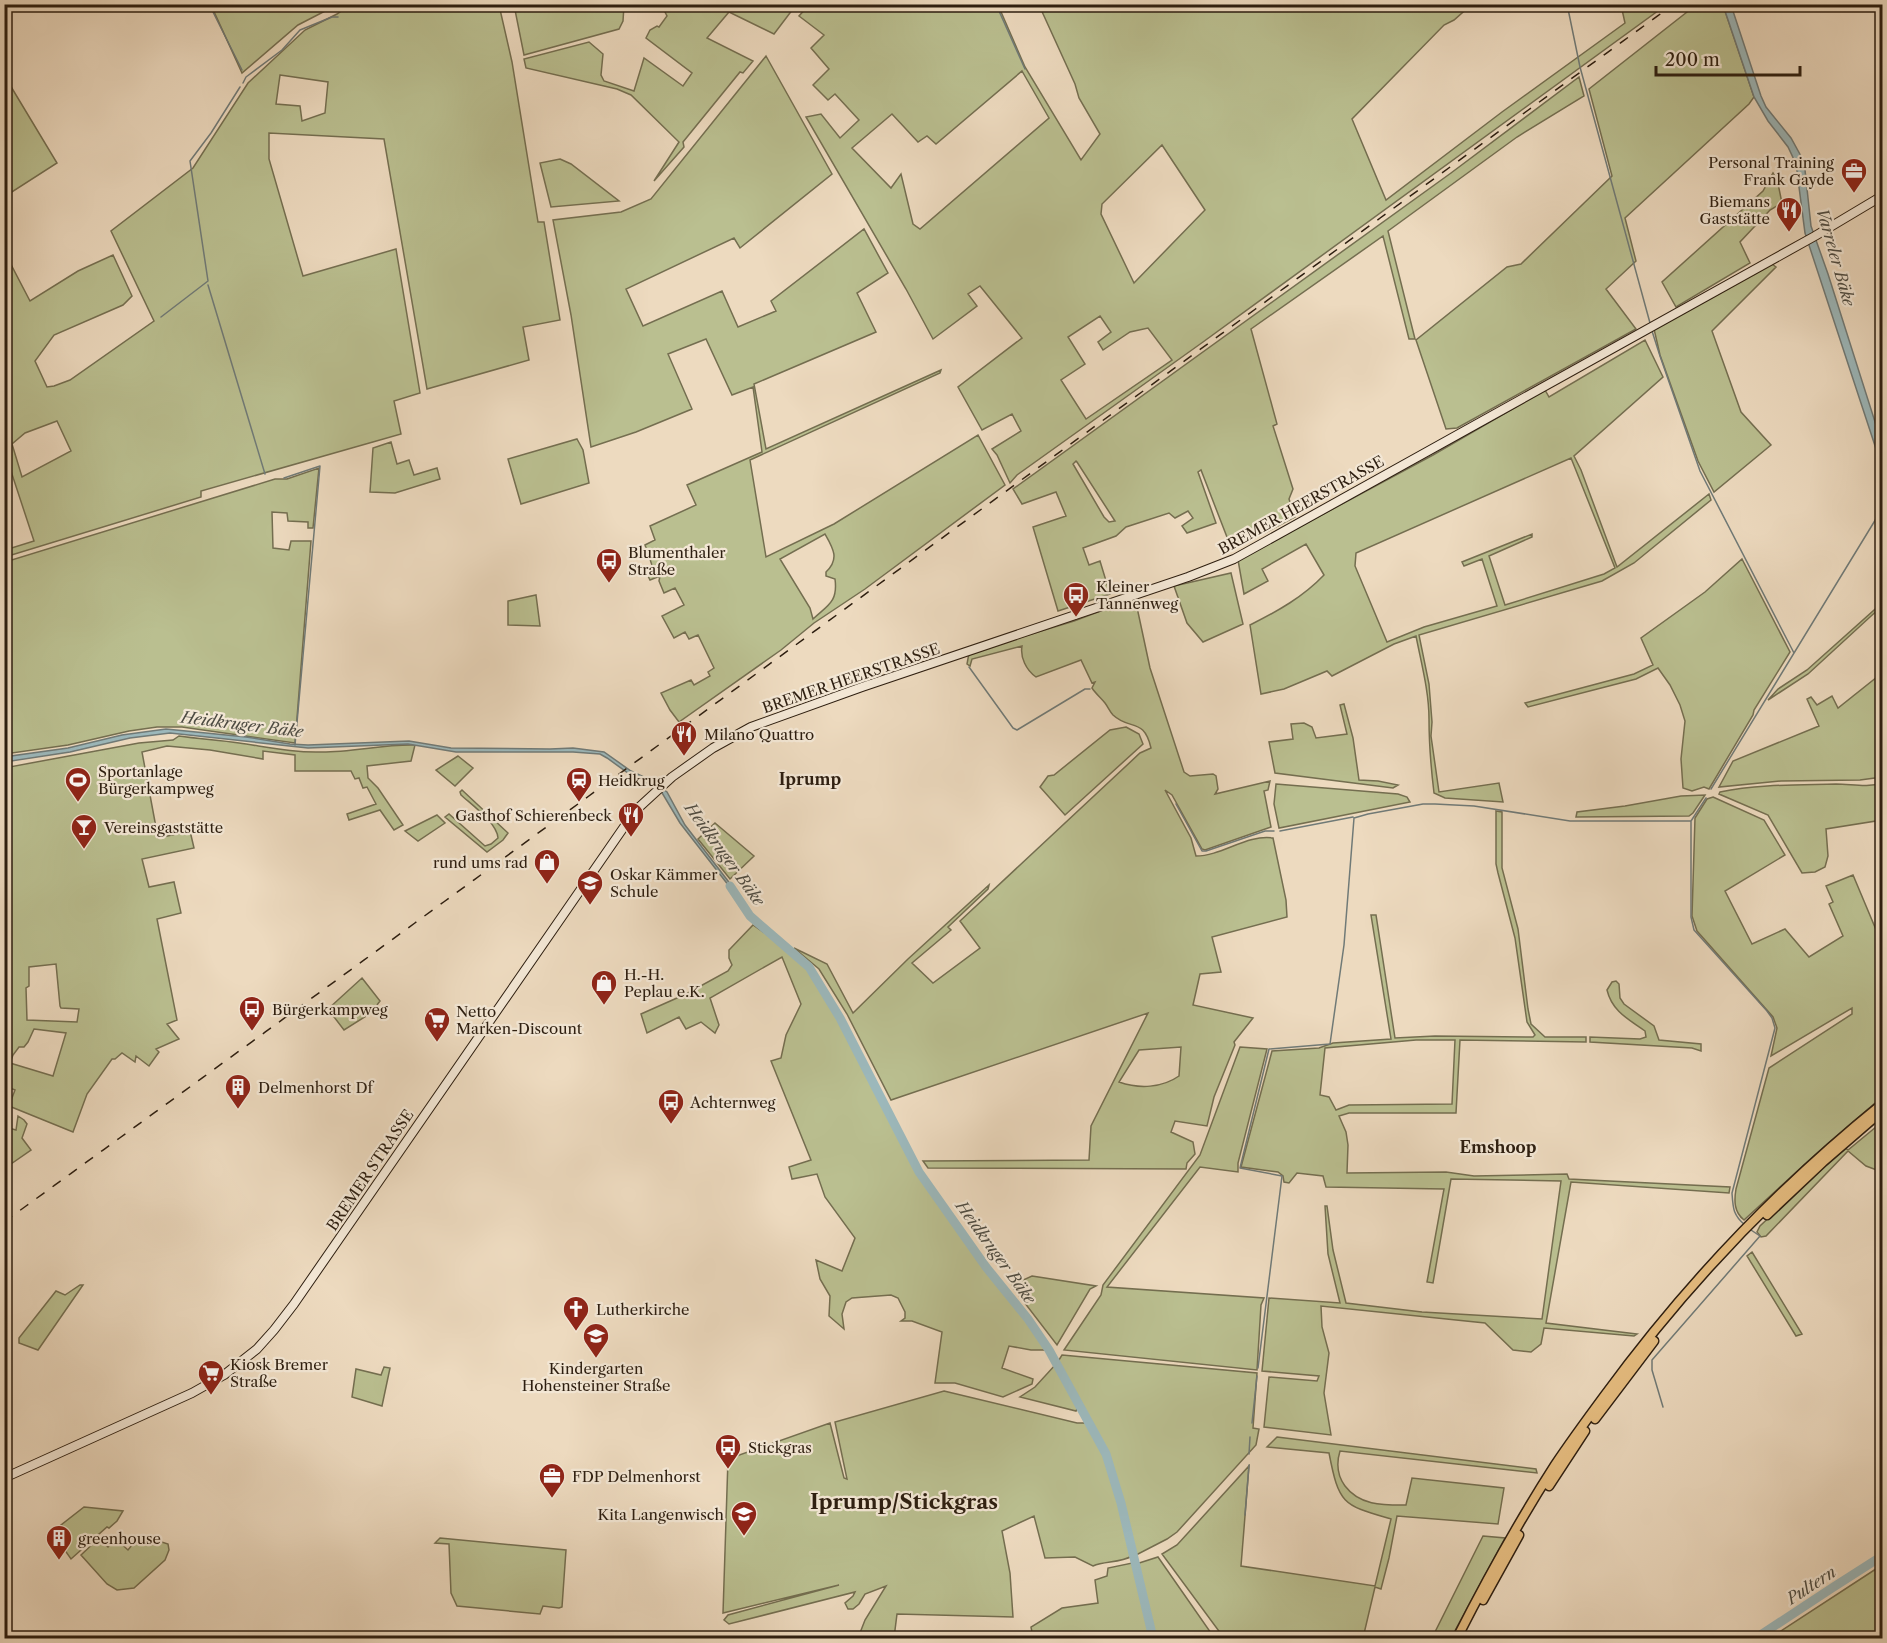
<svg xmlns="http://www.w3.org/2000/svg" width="1887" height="1643" viewBox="0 0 1887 1643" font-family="'Libre Caslon Text',serif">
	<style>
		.green { fill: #babf90; stroke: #746e50; stroke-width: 1.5; fill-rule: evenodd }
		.water { fill: #9cb8bb; stroke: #707a77; stroke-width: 1.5 }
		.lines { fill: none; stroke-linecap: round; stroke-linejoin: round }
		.stream { stroke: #707a77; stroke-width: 1.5 }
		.river { stroke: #9cb8bb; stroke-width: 9 }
		.secondary-casing { stroke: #2d1e10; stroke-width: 10 }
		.trunk-casing { stroke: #2d1e10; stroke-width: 11 }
		.secondary { stroke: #f3e7d5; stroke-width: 8 }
		.trunk { stroke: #e6bd80; stroke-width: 8 }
		.rail { stroke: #2d1e10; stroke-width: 1.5; stroke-dasharray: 10 10; stroke-linecap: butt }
		.labels { text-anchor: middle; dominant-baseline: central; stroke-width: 4.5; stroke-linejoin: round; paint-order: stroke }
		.poi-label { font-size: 15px; fill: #2d1e10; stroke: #f3e7d5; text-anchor: start }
		.street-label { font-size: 15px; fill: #2d1e10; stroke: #f3e7d5 }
		.water-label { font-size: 16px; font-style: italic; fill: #4e4c43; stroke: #f3e7d5 }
		.neighbourhood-label { font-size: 16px; font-weight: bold; fill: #2d1e10; stroke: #f3e7d5 }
		.district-label { font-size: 21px; font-weight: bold; fill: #2d1e10; stroke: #f3e7d5 }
	</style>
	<rect width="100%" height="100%" fill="#eddabf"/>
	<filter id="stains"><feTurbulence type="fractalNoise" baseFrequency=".00333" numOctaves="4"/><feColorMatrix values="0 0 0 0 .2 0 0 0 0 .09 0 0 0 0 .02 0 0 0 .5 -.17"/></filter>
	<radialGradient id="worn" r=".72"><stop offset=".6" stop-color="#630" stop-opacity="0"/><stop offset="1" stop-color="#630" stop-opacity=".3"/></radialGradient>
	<path class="green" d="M331 4 333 7 298 25 242 73 211 5Z
		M350 5H499L512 62 538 222H544L560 320 523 327 529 360 427 389 384 139 269 133V159L303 276 396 249 420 393 394 401 401 434 201 491V497L5 557V550L34 541 5 453V253L30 301 78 271 113 255 132 296 123 305 54 335 35 361 47 387 54 386 70 380 154 321 111 231 193 168 248 83 305 30 337 14ZM280 75 328 82 325 113 302 121 300 106 276 104ZM57 421 71 451 22 477 12 444 25 433Z
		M514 5V4L624 5 623 21 619 29 524 55Z
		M668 5H796L774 34 729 12 707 38 753 61 743 73 740 72 683 142 684 147 654 181 679 142 631 95 617 89 526 68 524 59 589 42 603 54 601 75 604 81 634 91 644 58 683 86 692 73 646 38 650 30 657 26 659 27 667 16 664 10Z
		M809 5H998L1025 67 1081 160 1100 134 1079 98 1075 84 1039 5H1471L1454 20 1444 25 1352 119 1386 200 1502 112 1625 23 1621 5H1666L1203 342 1017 475 1010 483 997 455 992 449 1021 431 1012 414 982 430 958 387 1022 338 980 286 968 294 977 306 933 339 906 289 806 117 821 114 840 138 859 120 835 94 828 100 813 85 829 69 811 48 824 35 799 16ZM1022 71 1049 118 920 229 913 224 901 174 891 188 852 148 892 114 918 142 927 136 936 144ZM1162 145 1205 210 1134 283 1101 214 1102 204ZM1100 316 1111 332 1098 342 1103 350 1130 332 1148 328 1172 360 1086 419 1061 380 1085 364 1068 337Z
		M1696 5H1723L1754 97 1749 104 1625 218 1636 261 1606 289 1636 329 1457 428 1446 429 1416 340 1507 267 1521 264 1612 176 1589 89Z
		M766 56 832 174 740 248 734 238 626 289 643 326 722 291 738 327 776 311 771 301 864 229 888 273 857 293 876 332 754 384 766 449 941 370 940 373 750 460 766 557 834 524 978 435 1005 485 865 589 814 623 781 650 679 722 670 710 661 693 691 680 694 685 710 676 708 672 714 668 698 635 689 639 685 632 674 638 662 616 684 605 675 588 664 593 659 581 660 576 650 580 647 574 654 571 645 545 655 540 650 526 696 505 687 485 762 452 753 387 732 395 706 339 668 354 692 409 636 432 591 447 571 315 553 220 621 212 651 199ZM825 534C833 548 840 559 826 572V576L835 579C838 602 828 605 813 619L810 608 780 559Z
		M4 75 57 163 7 195 5 199Z
		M1579 77 1584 96 1517 137 1388 231 1415 339H1409L1383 236 1251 329 1277 424 1273 426 1293 489 1289 499 1295 517 1232 550 1201 470 1198 472 1216 523 1187 533 1182 526 1193 518 1188 511 1175 518 1169 513 1126 527 1116 536 1083 548 1089 565 1100 561 1110 594 1058 611 1033 527 1066 516 1056 492 1022 504 1013 489 1451 173ZM1076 461 1077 462 1115 521 1109 522 1104 517 1073 464Z
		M560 159 571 164 619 201 551 207 540 163Z
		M1773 173 1777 179 1782 203 1770 210 1740 242 1750 263 1676 307 1662 282 1763 191Z
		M1772 264 1776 267 1712 331 1741 412 1771 445 1714 492 1698 461 1660 355 1654 329Z
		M1645 340 1663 377 1574 456 1581 470 1617 567 1709 494 1711 500 1634 563 1602 581 1419 635 1429 684 1432 722 1431 736 1439 792 1499 783 1503 802 1445 798 1434 793C1431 768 1429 743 1429 719 1429 691 1421 662 1416 636L1394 644 1332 676 1327 671 1284 689 1261 694 1250 625C1278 611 1303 597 1324 575L1306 544 1262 569 1268 581 1244 594 1238 560 1433 455 1545 390 1549 397ZM1571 458 1615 568 1604 574 1505 605 1489 556 1532 537V534L1462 562 1464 566 1482 559 1497 606 1424 627 1387 642 1355 566 1356 553Z
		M577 439 583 450 589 483 521 504 508 459Z
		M391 442 397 464 409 460 414 475 437 468 440 479 395 493 370 492 373 448Z
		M319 468 313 528H308V522L288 521 287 513 272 512 273 548 289 550 291 541H311L295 743 182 727H157L129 731 68 745 5 754V562L275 479H287Z
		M1742 559 1790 652 1754 710 1753 715 1709 789 1704 787 1692 791 1683 788 1681 759 1685 721 1680 705 1670 685 1658 668 1636 679 1528 707 1525 703 1634 674 1653 665 1641 638 1705 592Z
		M1231 573 1243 624 1203 642 1187 623 1174 586Z
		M536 595 540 626 508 625V601Z
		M1135 598 1150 668 1184 772 1190 776 1213 774 1216 776 1218 789 1215 794 1270 781 1268 790 1264 791 1271 827 1205 850 1202 849 1172 795 1165 790 1191 838 1196 856C1222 856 1247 834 1273 838L1286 900 1287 917 1212 937 1221 972 1200 974 1193 1005 1253 1018 1234 1042 1235 1045 1214 1097 1207 1126 1175 1121 1171 1132 1193 1142 1195 1154 1187 1163 1186 1169 928 1168 923 1161 1089 1160 1091 1126 1148 1013 891 1100 847 1014 819 969 794 948 827 964 853 1013 908 959 989 885 988 889 948 927 951 930 912 963 933 983 980 948 960 921 1140 753 1151 748C1144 717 1130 731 1113 715 1110 712 1108 707 1105 703 1101 698 1096 694 1092 688L1095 682 1092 683 1081 660 1036 677C1026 670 1020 657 1022 646L972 659 970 666 967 664 969 653 1074 621ZM1181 1047 1179 1076C1162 1088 1139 1089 1119 1082L1139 1050Z
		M1882 603V606L1808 674 1768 700 1778 689 1807 670Z
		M1882 673V777L1860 780 1781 781 1719 787 1733 761 1819 726 1807 699 1811 697 1817 705 1832 696 1838 708Z
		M1344 704 1353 738 1359 780 1378 781 1398 785 1393 788 1275 773 1269 742 1293 739 1291 724 1304 723 1312 727 1316 738 1347 734 1340 705Z
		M1126 727 1139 734 1143 744 1065 815 1040 787 1048 776 1054 775 1110 730Z
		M179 736C199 739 219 740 239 743 267 747 294 753 322 752 354 752 384 744 415 745L411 761 367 766 368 778 378 788 403 825 394 830 380 810 349 820 347 814 376 804 367 787 363 788 359 778 355 779 351 771H295V755L263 751V759L210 750 167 746 142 752 158 838 190 831 194 848 142 859 149 887 174 882 181 913 157 919 177 1020 167 1024 179 1039 156 1049 159 1052 149 1066 136 1056 135 1062 122 1053 115 1059H112L87 1094 73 1132 9 1106 15 1090 5 1086 4 768 139 743 173 740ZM56 964 60 1006 61 1008 79 1009 77 1022 27 1020 26 988 29 986V967ZM34 1029 66 1033 53 1076 10 1063 13 1055 19 1047H24L28 1042Z
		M458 756 473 768 455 786 436 770Z
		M1882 783V820L1826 829 1828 856 1825 867 1815 872 1802 873 1768 815 1719 794 1720 792C1758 784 1798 785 1836 784 1852 784 1867 788 1882 783Z
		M1276 784 1398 794 1407 797 1410 802 1279 828 1274 804Z
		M462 790 508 833 503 840 487 852 445 817 449 814 485 846 491 844 498 838C497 823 472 805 461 795L460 792Z
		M1705 795 1693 813 1689 816 1576 817 1577 812 1625 806 1681 796Z
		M1713 797 1764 820 1785 855 1725 891 1752 944 1785 929 1809 957 1843 936 1829 904 1833 902 1826 886 1853 875 1882 944V1097L1816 1154 1744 1220C1734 1212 1734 1201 1736 1189L1769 1068 1852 1014V1008L1771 1056 1777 1028 1773 1017 1697 931 1692 916 1695 818 1707 799Z
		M1496 811 1502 812V868L1518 929 1528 1009 1531 1024 1545 1037H1586V1042L1460 1040 1456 1113H1349L1339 1116 1346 1132 1348 1145 1347 1173 1446 1172 1474 1176 1567 1174 1569 1179 1730 1187 1729 1193 1571 1182 1546 1323 1637 1334 1634 1336 1544 1328 1541 1344 1531 1352 1513 1350 1485 1323 1321 1306 1322 1327 1329 1353 1324 1393 1331 1435 1264 1427 1269 1377 1317 1381 1319 1376 1262 1371 1269 1298 1340 1303 1328 1254 1325 1206H1327L1333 1250 1346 1303 1422 1312 1542 1319 1561 1181 1451 1179 1433 1283 1427 1282 1444 1189 1326 1187 1323 1176 1297 1173 1289 1183 1284 1182 1283 1176 1278 1172 1241 1167 1272 1051 1319 1048 1333 1043 1391 1039 1371 915H1376L1395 1038 1435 1036 1533 1037 1535 1035 1527 1022 1515 938 1498 873 1496 864ZM1416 1040H1455L1452 1104 1349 1105 1336 1110 1329 1097 1320 1095 1325 1048Z
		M437 815 445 823 418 841 405 831Z
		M715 823 754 856 730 879 698 839Z
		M753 925 791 951 808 967 840 1019 918 1172 986 1268 1028 1320 1049 1350H1031L1009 1346 1002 1368 1033 1379 1032 1384 1003 1397 955 1383H935L942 1332 912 1321H901L905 1318V1312L898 1298 891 1295 852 1298 846 1302 842 1314 844 1329 829 1316 830 1296 820 1279 816 1260 842 1271 855 1238 825 1197 817 1174 792 1179 789 1167 811 1160 771 1061 781 1058 786 1035 801 1004 782 957 710 998 719 1025 715 1033 701 1022 686 1029 679 1017 647 1033 641 1014 686 994 728 971 732 965 729 958V950Z
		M362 978 380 1001 371 1013 344 1030 328 1009Z
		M1616 981 1619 984 1620 998 1624 1004 1654 1026 1659 1040 1701 1044V1051L1692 1048 1590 1042V1037L1640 1039 1646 1037 1645 1031C1628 1019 1612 1011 1607 990L1612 982Z
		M1240 1047 1267 1049 1238 1163V1172L1200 1167 1107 1287 1264 1298 1261 1305 1257 1370 1064 1350 1101 1295 1103 1285 1200 1155Z
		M18 1116 24 1120 27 1124 22 1138 31 1150 8 1166C2 1157 2 1138 9 1128L16 1130Z
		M1882 1122V1172L1866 1166 1848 1151 1766 1236 1761 1237 1757 1232 1760 1226 1844 1147 1848 1150Z
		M1752 1252 1802 1334 1796 1336 1747 1256Z
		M1032 1276 1096 1286 1090 1289 1057 1345 1014 1289 1012 1285Z
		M80 1285H83L38 1350 19 1343V1338L56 1291 65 1295Z
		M1062 1355 1257 1373 1253 1428 1259 1429 1256 1445 1177 1532 1167 1539 1138 1554 1134 1555 1122 1501 1107 1456 1057 1363Z
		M1056 1364 1078 1406 1076 1411 1020 1397 1035 1387Z
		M384 1367 390 1368 382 1406 352 1397 356 1369 381 1375Z
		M944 1391 1077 1423H1088L1105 1455 1120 1502 1132 1556C1120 1563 1105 1561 1093 1566L1075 1557 1045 1558 1034 1516 1002 1531 1010 1573 1013 1617 897 1614 894 1638H858L865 1620 886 1586 865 1594 859 1604 853 1609H848L845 1603 853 1596 855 1592 729 1624 724 1620 728 1615 839 1585 723 1613 728 1459 830 1423 844 1478 847 1479 835 1422Z
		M1277 1437 1536 1469 1537 1473 1340 1451C1336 1464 1337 1475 1345 1486 1360 1506 1384 1505 1406 1505L1412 1478 1504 1488 1498 1524 1397 1516 1389 1558 1381 1589 1375 1587 1363 1638H1224L1162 1554 1177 1545 1249 1466 1241 1566 1375 1586 1391 1519C1343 1505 1339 1505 1329 1453L1267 1447Z
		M84 1507 123 1511 117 1521 109 1528 107 1527 71 1559 52 1532Z
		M140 1535 168 1544 169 1550 165 1560 134 1588 117 1590 107 1584 81 1555 98 1539 108 1547 116 1539 128 1550Z
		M1483 1536 1505 1538 1451 1638H1432Z
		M440 1538 566 1550 562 1607 559 1608 543 1606 540 1614 457 1606 451 1593 449 1544 435 1543Z
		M1158 1557 1213 1636 1216 1638H1154L1136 1564Z
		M1132 1563 1143 1599 1151 1638H1033L1031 1627 1062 1608 1098 1603 1095 1580 1107 1576 1108 1568Z
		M1882 1565V1638H1770Z"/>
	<path class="water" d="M1723 5H1731L1761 96 1766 107 1791 138 1802 158 1805 170 1811 226 1828 274 1876 425C1885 437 1882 453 1882 467L1805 233 1796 164 1788 147 1768 121 1754 97Z
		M166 729 246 737 290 744 308 745 409 741 451 748 550 749 573 748 604 752 631 771 648 779 667 792 685 825 728 881 736 895 680 823 661 791 628 773 607 758 600 754 573 752H456L408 744 308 748 170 733 130 738 70 752 5 762 4 757 68 748 122 735Z"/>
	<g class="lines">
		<path class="stream" d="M209 4 242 70
			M1003 4 999 11 1025 69
			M1567 4 1580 67 1650 323
			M243 83 246 77 282 50 300 30 332 17H338
			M208 285 265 474
			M161 317 208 281 190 161 211 133 240 87
			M1652 331 1660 356 1700 471 1794 653
			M284 478 320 466 295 745
			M969 667 1013 728 1017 730 1085 689H1090
			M1711 789 1882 509
			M1706 798 1691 821V917L1694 930 1767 1011 1772 1018 1775 1028 1732 1193C1733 1208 1733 1215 1745 1225
			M1176 804 1202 851H1206L1265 831H1274
			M1280 831 1353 817
			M1258 1368 1282 1176 1240 1168 1269 1049 1330 1044 1344 945 1354 818 1368 814 1423 804H1435L1474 806 1570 821H1691
			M1663 1407 1652 1370V1360L1760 1236 1751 1230
			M1252 1423 1257 1376
			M1249 1454 1250 1437
			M1245 1515 1249 1465"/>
		<path class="river" d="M730 886 750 916 809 967 840 1018 919 1172 986 1267 1028 1319 1049 1350 1106 1454 1121 1503 1153 1638
			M1756 1638 1832 1588 1882 1556"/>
		<g class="secondary-casing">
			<path id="secondary" d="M4 1478 192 1393 224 1375 257 1349 274 1330 294 1304 635 811 672 777 713 748 751 727 862 687 1188 577 1234 559 1815 236 1882 196"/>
		</g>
		<g class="trunk-casing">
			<path id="trunk" d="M1767 1215 1823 1162 1882 1111
				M1595 1419 1654 1341
				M1549 1486 1585 1431
				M1483 1600 1519 1535
				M1457 1638C1487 1579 1519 1521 1555 1465 1571 1441 1588 1418 1605 1395 1684 1287 1778 1188 1882 1104"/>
		</g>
		<use href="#secondary" class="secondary"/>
		<use href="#trunk" class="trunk"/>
		<path class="rail" d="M4 1222C562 817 1117 409 1674 4"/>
	</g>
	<defs>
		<g id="office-pin" transform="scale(1.35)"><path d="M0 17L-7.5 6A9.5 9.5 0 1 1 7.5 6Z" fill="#8f2418" stroke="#f3e7d5"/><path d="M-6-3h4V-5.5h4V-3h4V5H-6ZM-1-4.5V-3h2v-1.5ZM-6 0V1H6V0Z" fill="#fff"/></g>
		<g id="restaurant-pin" transform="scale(1.35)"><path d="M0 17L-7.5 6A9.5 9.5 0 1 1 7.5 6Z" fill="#8f2418" stroke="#f3e7d5"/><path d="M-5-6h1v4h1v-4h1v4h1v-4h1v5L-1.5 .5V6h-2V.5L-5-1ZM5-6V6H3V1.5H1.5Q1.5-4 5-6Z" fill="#fff"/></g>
		<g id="bus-pin" transform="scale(1.35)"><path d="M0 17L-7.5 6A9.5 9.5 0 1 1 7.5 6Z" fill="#8f2418" stroke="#f3e7d5"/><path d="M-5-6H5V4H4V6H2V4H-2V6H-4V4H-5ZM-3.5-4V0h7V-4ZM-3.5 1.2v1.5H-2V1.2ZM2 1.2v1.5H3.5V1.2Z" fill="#fff"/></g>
		<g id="stadium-pin" transform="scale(1.35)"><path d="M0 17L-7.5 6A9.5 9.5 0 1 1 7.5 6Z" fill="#8f2418" stroke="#f3e7d5"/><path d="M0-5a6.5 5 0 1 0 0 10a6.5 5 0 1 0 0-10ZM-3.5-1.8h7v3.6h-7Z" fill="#fff"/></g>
		<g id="station-pin" transform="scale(1.35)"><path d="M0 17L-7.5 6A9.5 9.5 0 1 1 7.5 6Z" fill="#8f2418" stroke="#f3e7d5"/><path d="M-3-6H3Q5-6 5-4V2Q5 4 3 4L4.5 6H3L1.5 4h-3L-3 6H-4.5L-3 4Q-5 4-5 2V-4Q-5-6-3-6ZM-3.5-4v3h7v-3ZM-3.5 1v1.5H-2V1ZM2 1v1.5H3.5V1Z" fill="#fff"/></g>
		<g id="bar-pin" transform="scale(1.35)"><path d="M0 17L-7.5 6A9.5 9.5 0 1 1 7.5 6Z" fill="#8f2418" stroke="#f3e7d5"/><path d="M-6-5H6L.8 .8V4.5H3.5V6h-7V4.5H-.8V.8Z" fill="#fff"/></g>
		<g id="shop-pin" transform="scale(1.35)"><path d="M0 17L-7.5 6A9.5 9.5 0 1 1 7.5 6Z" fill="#8f2418" stroke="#f3e7d5"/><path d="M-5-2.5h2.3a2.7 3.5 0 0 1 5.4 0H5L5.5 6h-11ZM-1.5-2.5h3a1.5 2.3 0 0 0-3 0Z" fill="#fff"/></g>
		<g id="school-pin" transform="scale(1.35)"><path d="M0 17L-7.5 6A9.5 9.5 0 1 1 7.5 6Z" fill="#8f2418" stroke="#f3e7d5"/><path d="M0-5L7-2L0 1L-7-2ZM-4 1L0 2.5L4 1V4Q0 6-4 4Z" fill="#fff"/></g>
		<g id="supermarket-pin" transform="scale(1.35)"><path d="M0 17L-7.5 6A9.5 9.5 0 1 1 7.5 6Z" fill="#8f2418" stroke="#f3e7d5"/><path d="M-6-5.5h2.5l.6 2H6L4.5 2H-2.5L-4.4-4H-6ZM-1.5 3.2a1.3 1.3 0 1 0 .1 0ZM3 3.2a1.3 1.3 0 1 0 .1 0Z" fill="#fff"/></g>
		<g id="building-pin" transform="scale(1.35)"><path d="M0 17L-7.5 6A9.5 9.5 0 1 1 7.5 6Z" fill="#8f2418" stroke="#f3e7d5"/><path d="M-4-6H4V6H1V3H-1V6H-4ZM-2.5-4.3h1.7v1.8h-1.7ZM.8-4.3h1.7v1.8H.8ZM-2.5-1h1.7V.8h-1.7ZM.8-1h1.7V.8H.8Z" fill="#fff"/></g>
		<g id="church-pin" transform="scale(1.35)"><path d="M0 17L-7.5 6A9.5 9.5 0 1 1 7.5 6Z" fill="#8f2418" stroke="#f3e7d5"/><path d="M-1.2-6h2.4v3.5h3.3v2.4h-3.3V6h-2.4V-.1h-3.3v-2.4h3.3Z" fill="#fff"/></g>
	</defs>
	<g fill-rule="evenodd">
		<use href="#office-pin" x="1854" y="171"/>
		<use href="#restaurant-pin" x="1789" y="210"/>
		<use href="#bus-pin" x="609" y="561"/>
		<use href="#bus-pin" x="1076" y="595"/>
		<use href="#restaurant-pin" x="684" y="734"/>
		<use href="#stadium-pin" x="78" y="780"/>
		<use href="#station-pin" x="579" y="780"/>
		<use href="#restaurant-pin" x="631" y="815"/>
		<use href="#bar-pin" x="84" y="827"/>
		<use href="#shop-pin" x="547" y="862"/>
		<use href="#school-pin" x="590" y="883"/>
		<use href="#shop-pin" x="604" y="983"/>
		<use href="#bus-pin" x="252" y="1009"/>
		<use href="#supermarket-pin" x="437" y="1020"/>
		<use href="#building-pin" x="238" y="1087"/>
		<use href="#bus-pin" x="671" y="1102"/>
		<use href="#church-pin" x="576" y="1309"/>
		<use href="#school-pin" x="596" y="1336"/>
		<use href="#supermarket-pin" x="211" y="1373"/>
		<use href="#bus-pin" x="728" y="1447"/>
		<use href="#office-pin" x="552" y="1476"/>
		<use href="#school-pin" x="744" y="1514"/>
		<use href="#building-pin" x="59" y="1538"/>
	</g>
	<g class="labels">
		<g class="poi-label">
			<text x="1834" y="162" text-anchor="end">Personal Training<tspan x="1834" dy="17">Frank Gayde</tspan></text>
			<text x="1770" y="201" text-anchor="end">Biemans<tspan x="1770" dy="17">Gaststätte</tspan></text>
			<text x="628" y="552">Blumenthaler<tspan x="628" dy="17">Straße</tspan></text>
			<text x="1096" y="586">Kleiner<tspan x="1096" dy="17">Tannenweg</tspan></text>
			<text x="704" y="734">Milano Quattro</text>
			<text x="98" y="771">Sportanlage<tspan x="98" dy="17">Bürgerkampweg</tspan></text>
			<text x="598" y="780">Heidkrug</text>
			<text x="612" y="815" text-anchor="end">Gasthof Schierenbeck</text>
			<text x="104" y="827">Vereinsgaststätte</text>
			<text x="528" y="862" text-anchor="end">rund ums rad</text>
			<text x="610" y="874">Oskar Kämmer<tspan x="610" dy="17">Schule</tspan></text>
			<text x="624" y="974">H.-H.<tspan x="624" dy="17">Peplau e.K.</tspan></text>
			<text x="272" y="1009">Bürgerkampweg</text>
			<text x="456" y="1011">Netto<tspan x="456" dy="17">Marken-Discount</tspan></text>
			<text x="258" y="1087">Delmenhorst Df</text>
			<text x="690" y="1102">Achternweg</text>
			<text x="596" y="1309">Lutherkirche</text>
			<text x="230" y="1364">Kiosk Bremer<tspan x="230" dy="17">Straße</tspan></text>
			<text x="596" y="1368" text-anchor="middle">Kindergarten<tspan x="596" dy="17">Hohensteiner Straße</tspan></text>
			<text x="748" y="1447">Stickgras</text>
			<text x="572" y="1476">FDP Delmenhorst</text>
			<text x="724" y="1514" text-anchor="end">Kita Langenwisch</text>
			<text x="78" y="1538">greenhouse</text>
		</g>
		<g class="street-label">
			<text transform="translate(1301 505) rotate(-29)">BREMER HEERSTRASSE</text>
			<text transform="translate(851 678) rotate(-19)">BREMER HEERSTRASSE</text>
			<text transform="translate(370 1170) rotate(-56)">BREMER STRASSE</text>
		</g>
		<g class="water-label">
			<text transform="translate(1836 257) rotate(74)">Varreler Bäke</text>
			<text transform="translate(242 724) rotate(7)">Heidkruger Bäke</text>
			<text transform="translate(725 854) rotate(54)">Heidkruger Bäke</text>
			<text transform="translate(996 1252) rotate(54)">Heidkruger Bäke</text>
			<text transform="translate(1811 1585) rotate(-33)">Pultern</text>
		</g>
		<g class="neighbourhood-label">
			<text x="810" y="779">Iprump</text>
			<text x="1498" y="1147">Emshoop</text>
		</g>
		<g class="district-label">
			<text x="904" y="1501">Iprump/Stickgras</text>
		</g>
	</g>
	<rect width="1887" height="1643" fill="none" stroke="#eddabf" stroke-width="24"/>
	<rect x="6" y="6" width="1875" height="1631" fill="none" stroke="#2d1e10" stroke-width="3"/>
	<rect x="12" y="12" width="1863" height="1619" fill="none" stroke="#2d1e10" stroke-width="1.5"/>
	<path d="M1656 66v9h144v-9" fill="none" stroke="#2d1e10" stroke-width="3"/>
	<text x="1665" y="66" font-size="18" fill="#2d1e10" stroke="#f3e7d5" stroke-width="4.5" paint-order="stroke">200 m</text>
	<rect width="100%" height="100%" filter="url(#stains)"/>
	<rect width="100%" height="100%" fill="url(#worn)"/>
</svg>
